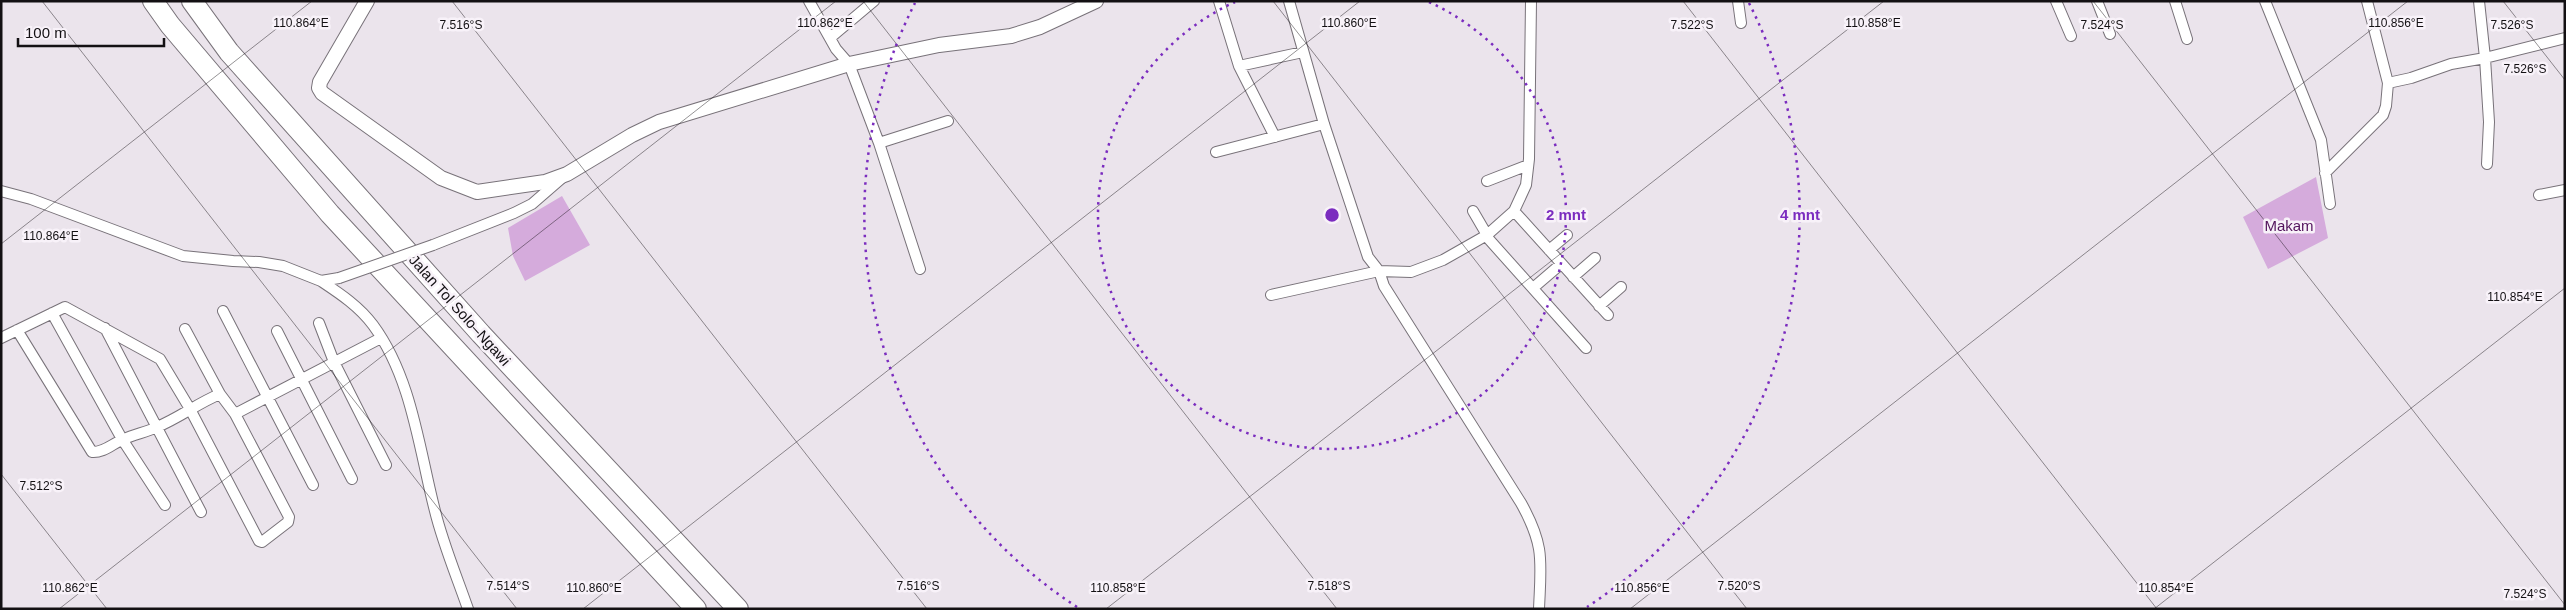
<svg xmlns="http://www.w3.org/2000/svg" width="2566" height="610" viewBox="0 0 2566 610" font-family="Arial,sans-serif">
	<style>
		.green { fill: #d5abdc }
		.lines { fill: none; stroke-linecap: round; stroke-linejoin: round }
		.minor-casing { stroke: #787279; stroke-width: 12 }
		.tertiary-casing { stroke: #787279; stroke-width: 16 }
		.motorway-casing { stroke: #787279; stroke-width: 22 }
		.minor { stroke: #fff; stroke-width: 10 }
		.tertiary { stroke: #fff; stroke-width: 14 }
		.motorway { stroke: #fff; stroke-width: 20 }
		.minor-bridge-casing { stroke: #787279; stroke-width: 12; stroke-linecap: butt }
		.minor-bridge { stroke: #fff; stroke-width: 10 }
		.ticks { fill: none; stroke: #131013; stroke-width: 1; stroke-opacity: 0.45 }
		.ring { fill: none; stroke: #7b2cbf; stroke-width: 2.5; stroke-dasharray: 2.5 5 }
		.labels { text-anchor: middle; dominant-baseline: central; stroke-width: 5; stroke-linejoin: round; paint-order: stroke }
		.park-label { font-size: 15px; fill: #53145d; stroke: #f8f2f9 }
		.street-label { font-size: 15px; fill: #131013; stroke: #f8f2f9 }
		.ticks-label { font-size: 12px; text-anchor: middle; fill: #131013; stroke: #f8f2f9; stroke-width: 5; stroke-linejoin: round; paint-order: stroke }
		.centre { fill: #7b2cbf; stroke: #f8f2f9; stroke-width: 2.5 }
		.ring-label { font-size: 15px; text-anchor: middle; font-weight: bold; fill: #7b2cbf; stroke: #f8f2f9; stroke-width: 5; stroke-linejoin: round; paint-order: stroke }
	</style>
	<rect width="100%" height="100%" fill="#ebe4ec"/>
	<path class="green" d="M2316 177 2328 238 2268 269 2243 217Z
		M562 196 590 245 525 281 513 256 508 228Z"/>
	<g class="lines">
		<g class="minor-casing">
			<path id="minor" d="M809 1 836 49 849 64 879 143 920 269
				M1219 1 1239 66 1275 137
				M1289 1 1324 124 1368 257 1379 271 1384 286 1521 503C1545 546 1541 561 1539 609
				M1738 1 1741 23
				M2056 1 2071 36
				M2097 1 2110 34
				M2175 1 2187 39
				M2265 1 2321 140 2330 204
				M2367 1 2388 83
				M2479 1 2485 58 2489 122 2487 164
				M830 38 874 1
				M1239 66 1303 52
				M879 143 948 121
				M1216 152 1324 124
				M2325 173 2383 115 2386 106 2388 83 2411 78 2451 64 2485 58 2565 38
				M1487 181 1528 165
				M1 191 31 199 183 256 233 261 259 262 283 266 321 281
				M2539 195 2565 190
				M1473 211 1487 235
				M1514 211 1608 315
				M1486 236 1586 348
				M433 245 514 213 532 204 562 178
				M1549 250 1567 235
				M1573 277 1595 258
				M339 278 321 281C339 293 359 306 373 325 412 378 419 449 435 511 443 544 457 577 468 609
				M1533 288 1561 264
				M1271 295 1379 271 1411 272 1443 260 1487 235 1514 211 1526 185 1529 159 1531 1
				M1599 306 1621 287
				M223 311 313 485
				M52 313 122 439 165 505
				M319 323 334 362 386 465
				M105 328 201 512
				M185 329 220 394
				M277 331 352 479
				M1 338 65 307 160 359 190 409 259 541 262 542 288 522 289 517 235 414 220 394C198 403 179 418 157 427 147 432 135 434 124 439 113 443 104 453 92 452L17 330
				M235 414 381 338"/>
		</g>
		<g class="tertiary-casing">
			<path id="tertiary" d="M367 1 320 82 319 88 322 93 441 178 477 192 545 182 567 174 632 135 659 122 849 64 939 45 1011 36 1040 27 1096 1"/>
		</g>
		<g class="motorway-casing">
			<path id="motorway" d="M153 1 170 25 330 214 696 609
				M192 1 229 52 481 334 738 609"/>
		</g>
		<use href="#minor" class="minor"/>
		<use href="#tertiary" class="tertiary"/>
		<use href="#motorway" class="motorway"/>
		<g class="minor-bridge-casing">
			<path id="minor-bridge" d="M339 278 433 245"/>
		</g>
		<use href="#minor-bridge" class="minor-bridge"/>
	</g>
	<path class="ticks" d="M42 1 517 609M452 1 927 609M863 1 1337 609M1273 1 1747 609M1683 1 2157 609M2093 1 2565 605M2503 1 2565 80M1 244 312 1M1 474 107 609M59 609 836 1M583 609 1360 1M1106 609 1884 1M1630 609 2408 1M2154 609 2565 288"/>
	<g class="ring">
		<path d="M1429 2A234 234 0 1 1 1235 2"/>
		<path d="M1077 607A468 468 0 0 1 915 3M1749 3A468 468 0 0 1 1587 607"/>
	</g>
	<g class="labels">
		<g class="park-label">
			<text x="2289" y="225">Makam</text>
		</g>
		<g class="street-label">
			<text transform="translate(460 310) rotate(48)">Jalan Tol Solo–Ngawi</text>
		</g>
	</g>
	<g class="ticks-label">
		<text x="301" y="27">110.864°E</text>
		<text x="825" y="27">110.862°E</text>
		<text x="1349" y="27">110.860°E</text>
		<text x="1873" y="27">110.858°E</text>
		<text x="2396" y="27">110.856°E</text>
		<text x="461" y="29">7.516°S</text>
		<text x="1692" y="29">7.522°S</text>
		<text x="2102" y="29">7.524°S</text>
		<text x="2512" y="29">7.526°S</text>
		<text x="2525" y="73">7.526°S</text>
		<text x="51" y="240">110.864°E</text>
		<text x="2515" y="301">110.854°E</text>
		<text x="41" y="490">7.512°S</text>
		<text x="508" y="590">7.514°S</text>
		<text x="918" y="590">7.516°S</text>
		<text x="1329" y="590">7.518°S</text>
		<text x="1739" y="590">7.520°S</text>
		<text x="70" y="592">110.862°E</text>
		<text x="594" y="592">110.860°E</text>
		<text x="1118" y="592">110.858°E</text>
		<text x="1642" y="592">110.856°E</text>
		<text x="2166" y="592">110.854°E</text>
		<text x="2525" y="598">7.524°S</text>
	</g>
	<circle cx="1332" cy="215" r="8" class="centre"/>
	<g class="ring-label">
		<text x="1566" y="220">2 mnt</text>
		<text x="1800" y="220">4 mnt</text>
	</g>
	<rect width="2566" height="610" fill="none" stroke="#131013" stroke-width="5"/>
	<path d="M18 38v8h146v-8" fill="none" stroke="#131013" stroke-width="2.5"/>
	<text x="25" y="38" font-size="15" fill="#131013" stroke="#f8f2f9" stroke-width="4" paint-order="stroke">100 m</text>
</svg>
